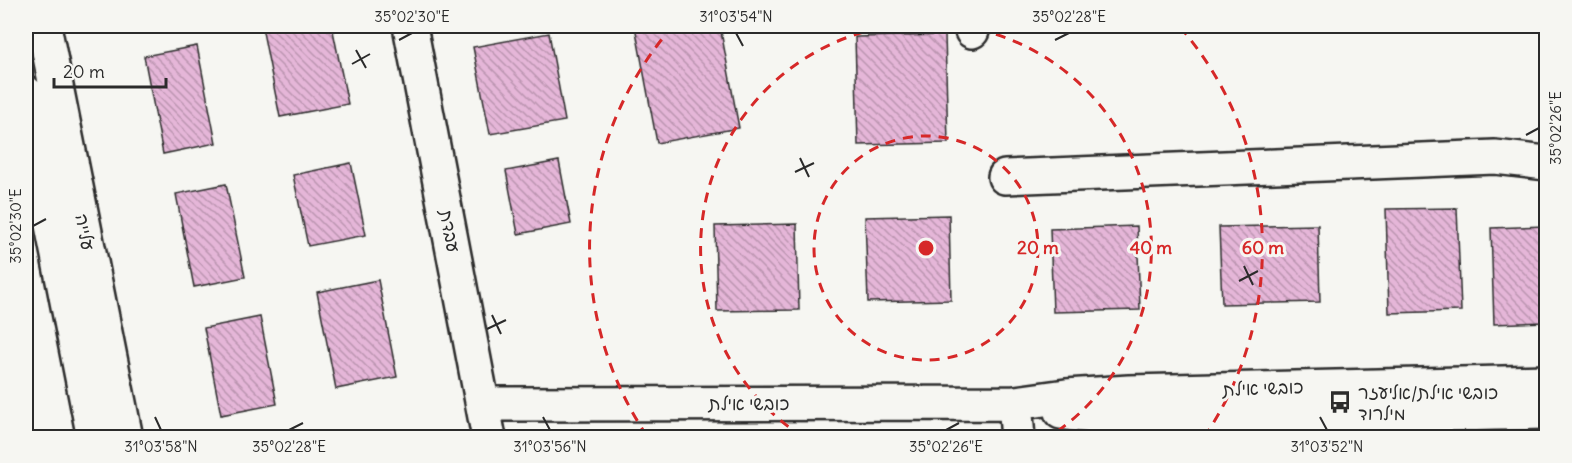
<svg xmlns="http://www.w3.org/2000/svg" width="1572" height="463" viewBox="0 0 1572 463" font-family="Delius,'Playpen Sans Hebrew',sans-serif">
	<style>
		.forest { fill: url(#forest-crowns); stroke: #6e805e; stroke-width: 1.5 }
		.building { fill: url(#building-back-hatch); stroke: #2b2b2b; stroke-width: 1.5 }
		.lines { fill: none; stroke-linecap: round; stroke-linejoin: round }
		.minor-casing { stroke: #2b2b2b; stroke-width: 38 }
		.major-casing { stroke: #2b2b2b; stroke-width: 38 }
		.minor { stroke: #f6f6f2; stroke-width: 33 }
		.major { stroke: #f6f6f2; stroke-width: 33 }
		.ticks { fill: none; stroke: #2b2b2b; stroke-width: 2 }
		.ring { fill: none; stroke: #d62828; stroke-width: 3; stroke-dasharray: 10 8 }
		.labels { text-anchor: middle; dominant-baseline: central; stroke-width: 6; stroke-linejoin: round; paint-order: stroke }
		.street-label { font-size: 18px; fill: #2b2b2b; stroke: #f6f6f2 }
		.poi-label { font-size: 18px; fill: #2b2b2b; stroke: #f6f6f2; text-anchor: start }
		.centre { fill: #d62828; stroke: #f6f6f2; stroke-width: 3 }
		.ring-label { font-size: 18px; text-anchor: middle; font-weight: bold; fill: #d62828; stroke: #f6f6f2; stroke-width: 6; stroke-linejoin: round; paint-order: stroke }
		.neatline { fill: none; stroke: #2b2b2b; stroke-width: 2 }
		.ticks-label { font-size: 15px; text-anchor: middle; fill: #2b2b2b }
	</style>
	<defs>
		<pattern id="forest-crowns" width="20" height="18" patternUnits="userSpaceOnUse" patternTransform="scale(1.5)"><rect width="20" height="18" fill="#b1d691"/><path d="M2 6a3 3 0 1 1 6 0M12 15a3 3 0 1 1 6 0" fill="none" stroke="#98b87d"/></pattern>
		<pattern id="building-back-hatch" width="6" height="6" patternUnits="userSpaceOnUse" patternTransform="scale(1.5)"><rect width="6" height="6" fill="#e5b6d8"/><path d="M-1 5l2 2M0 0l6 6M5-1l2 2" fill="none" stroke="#ba94af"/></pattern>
	</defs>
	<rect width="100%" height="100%" fill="#f6f6f2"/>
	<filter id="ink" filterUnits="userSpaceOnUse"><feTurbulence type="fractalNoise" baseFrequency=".0167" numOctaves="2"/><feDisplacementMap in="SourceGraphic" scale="12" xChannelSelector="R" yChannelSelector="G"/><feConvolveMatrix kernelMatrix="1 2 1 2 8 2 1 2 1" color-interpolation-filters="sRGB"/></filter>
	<g filter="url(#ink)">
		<path class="forest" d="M1546 433V438L1232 436Z"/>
		<path class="building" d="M269 26H332L348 104 280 117 262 27Z
			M635 26H720L739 128 657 143Z
			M549 33 565 121 490 134 473 47Z
			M945 35 948 143 858 145 855 37Z
			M197 46 216 143 163 154 144 56Z
			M559 161 571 224 518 234 506 171Z
			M351 163 366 235 308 246 293 175Z
			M226 184 245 277 194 287 176 194Z
			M1457 208 1461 311 1389 313 1386 209Z
			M949 215 951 300 868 302 865 217Z
			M797 224 799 310 717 311 715 226Z
			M1318 225 1320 302 1222 304 1219 227Z
			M1137 226 1140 310 1053 312 1050 229Z
			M1546 226V322L1494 324 1491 228Z
			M378 280 397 377 336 389 317 292Z
			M260 317 277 404 221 415 204 328Z"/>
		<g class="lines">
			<g class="minor-casing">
				<path id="minor" d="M410 26 489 438
					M972 31 973 26
					M1005 177 1495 157 1546 163
					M1015 403 1018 438
					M483 404 1015 403 1066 396 1129 392 1546 382
					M1061 412C1112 421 1166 417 1217 417 1327 417 1437 414 1546 412"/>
			</g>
			<g class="major-casing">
				<path id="major" d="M44 26 126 438
					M26 93 94 438"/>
			</g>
			<use href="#minor" class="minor"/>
			<use href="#major" class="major"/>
		</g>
	</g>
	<path class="ticks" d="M736 33 743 46M399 40 412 33M1055 40 1069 33M356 50 366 68M352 64 370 54M1526 135 1539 128M800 158 809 177M795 172 814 163M33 226 46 219M1244 266 1253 285M1239 281 1258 271M492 315 501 334M487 329 506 320M155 417 161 430M543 417 550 430M1320 417 1327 430M289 430 303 423M946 430 959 423"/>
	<g class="ring">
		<circle cx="926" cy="248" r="112"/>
		<path d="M803 437A225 225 0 0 1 891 26M961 26A225 225 0 0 1 1049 437"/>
		<path d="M647 436A337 337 0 0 1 672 27M1180 27A337 337 0 0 1 1205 436"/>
	</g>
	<defs>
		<g id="bus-bare" transform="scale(1.8)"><path d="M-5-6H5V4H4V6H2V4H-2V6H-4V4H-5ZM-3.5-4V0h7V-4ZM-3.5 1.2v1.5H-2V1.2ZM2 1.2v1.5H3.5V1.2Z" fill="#2b2b2b" stroke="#f6f6f2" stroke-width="2.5" paint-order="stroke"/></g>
	</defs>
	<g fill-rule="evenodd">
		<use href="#bus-bare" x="1340" y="402"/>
	</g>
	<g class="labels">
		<g class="street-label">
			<text transform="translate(450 231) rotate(79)">עבדת</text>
			<text transform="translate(85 232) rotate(79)">עלייה</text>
			<text transform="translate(1263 388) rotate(-2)">כובשי אילת</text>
			<text x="749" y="403">כובשי אילת</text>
		</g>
		<g class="poi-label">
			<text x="1358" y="392">כובשי אילת/אליעזר<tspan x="1358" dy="21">מילרוד</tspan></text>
		</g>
	</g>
	<circle cx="926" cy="248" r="9" class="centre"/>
	<g class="ring-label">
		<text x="1038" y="254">20 m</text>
		<text x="1151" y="254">40 m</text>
		<text x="1263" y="254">60 m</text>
	</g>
	<rect width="1572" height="463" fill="none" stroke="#f6f6f2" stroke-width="66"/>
	<path d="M54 78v9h112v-9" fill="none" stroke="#2b2b2b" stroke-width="3"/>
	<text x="63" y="78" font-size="18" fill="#2b2b2b" stroke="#f6f6f2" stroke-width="4.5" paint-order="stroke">20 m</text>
	<rect x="33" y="33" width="1506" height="397" class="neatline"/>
	<g class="ticks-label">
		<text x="412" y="22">35°02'30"E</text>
		<text x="736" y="22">31°03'54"N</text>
		<text x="1069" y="22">35°02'28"E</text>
		<text transform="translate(1556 128) rotate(-90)" y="5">35°02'26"E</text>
		<text transform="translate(16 226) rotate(-90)" y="5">35°02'30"E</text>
		<text x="161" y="452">31°03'58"N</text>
		<text x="289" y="452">35°02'28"E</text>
		<text x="550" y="452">31°03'56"N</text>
		<text x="946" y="452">35°02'26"E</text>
		<text x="1327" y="452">31°03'52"N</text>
	</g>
</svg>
